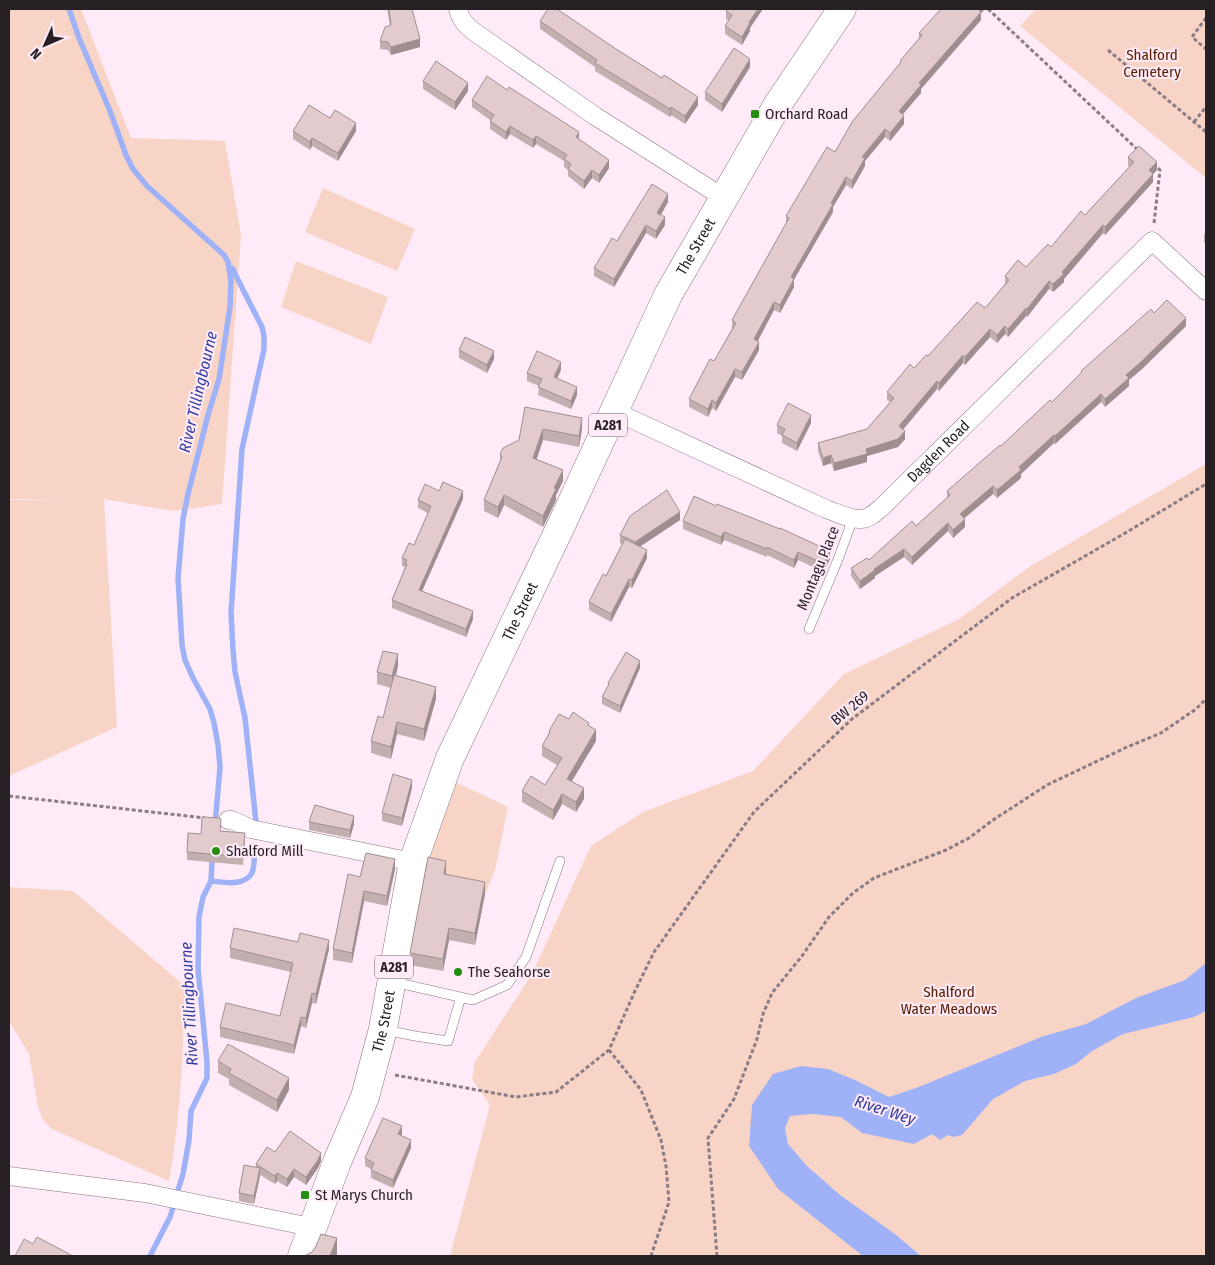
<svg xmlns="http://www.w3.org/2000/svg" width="1215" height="1265" viewBox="0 0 1215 1265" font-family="'Fira Sans Condensed',sans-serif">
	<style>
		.green { fill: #f8d4c6 }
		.water { fill: #9fb2f8 }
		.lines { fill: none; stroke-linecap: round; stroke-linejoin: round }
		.stream { stroke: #9fb2f8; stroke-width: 5.5 }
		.lane-casing { stroke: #867581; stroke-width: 10 }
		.street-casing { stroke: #867581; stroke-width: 19 }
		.primary-casing { stroke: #867581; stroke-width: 29 }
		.path { stroke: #8a7d85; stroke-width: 3; stroke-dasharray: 4 2.5; stroke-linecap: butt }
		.lane { stroke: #fff; stroke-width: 9 }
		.street { stroke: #fff; stroke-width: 18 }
		.primary { stroke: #fff; stroke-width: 28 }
		.wall { fill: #c3afb0 }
		.shaded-wall { fill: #9f8e90 }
		.building { fill: #e3cbcd; stroke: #9f8e90 }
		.poi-dot { fill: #238e11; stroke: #ffebf8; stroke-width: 2 }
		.labels { text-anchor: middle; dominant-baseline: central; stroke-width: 4; stroke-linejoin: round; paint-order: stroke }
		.shield { fill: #ffebf8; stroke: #675c64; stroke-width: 1 }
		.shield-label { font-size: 14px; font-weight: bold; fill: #261f24 }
		.park-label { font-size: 15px; fill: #5b2002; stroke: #ffebf8 }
		.poi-label { font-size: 15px; fill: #261f24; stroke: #ffebf8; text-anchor: start }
		.street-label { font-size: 15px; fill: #261f24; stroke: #ffebf8 }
		.water-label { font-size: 16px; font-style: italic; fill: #2f3b9d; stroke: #ffebf8 }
	</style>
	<rect width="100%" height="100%" fill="#ffebf8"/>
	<path class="green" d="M9 9H81L131 138 225 141 241 235 222 504 173 511 104 499 117 727 9 776V500L61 499H9Z
		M1036 9H1206V178L1020 26Z
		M323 188 415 229 397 271 305 232Z
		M296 261 388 297 371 344 281 307Z
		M1206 464V1256H450L490 1105 472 1079 475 1062 532 974 591 846 643 812 753 771 844 674 959 619 1029 567Z
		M455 782 508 807 495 870 485 894 444 885 424 866Z
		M9 887 73 891 185 986C183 1051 181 1116 169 1181L52 1129 43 1120 38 1107 29 1054 9 1021Z"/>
	<path class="water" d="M1206 963V1011L1194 1017 1123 1034 1092 1051 1076 1064 1054 1074 1025 1081 993 1099 962 1135 954 1137 948 1135 940 1140 932 1134 914 1144 862 1133 841 1117 812 1114 790 1116 785 1128 788 1144 807 1166 840 1195 895 1234 921 1256H863L778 1189 749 1146 752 1105 773 1074 801 1066 828 1069 855 1080 889 1097 916 1088 1041 1037 1086 1024 1136 998 1185 980Z"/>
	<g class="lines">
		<path class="stream" d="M69 9 79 38 110 111 126 155 133 169 147 186 214 246 224 255 228 262 231 281 230 307 219 379 208 415 188 494 183 519 178 578 182 645 185 660 193 678 210 709 214 723 218 745 220 767 215 825
			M232 268 262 327 264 336V349L242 449 231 613 233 650 235 672 245 718 256 822
			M211 881C223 882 244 887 252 873 255 866 254 854 255 846
			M150 1256 170 1217 183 1174 189 1140 191 1111 207 1078V1062L198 969 199 917 203 897 211 881 212 862"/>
		<g class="lane-casing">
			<path id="lane" d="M809 629 839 557 853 518
				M394 982 473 1000 507 985 526 957 560 861
				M385 1030 415 1036 448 1041 461 997"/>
		</g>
		<g class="street-casing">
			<g id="street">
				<path d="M458 9C460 19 465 25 473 31L595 116 724 198"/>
				<path id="s1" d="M614 411 826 509C836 512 850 520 861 519 869 519 876 512 882 507L1152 241 1206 291"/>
				<path d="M228 820H232L251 829 413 862"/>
				<path d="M9 1176 145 1193 311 1227"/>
			</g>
		</g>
		<g class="primary-casing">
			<g id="primary">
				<path id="s2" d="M302 1256 337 1162 365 1097 383 1029 413 862 450 758 559 530 668 295 778 104 842 9"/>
			</g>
		</g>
		<path class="path" d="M988 9 1138 150
			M1206 18 1192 37 1206 49
			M1108 50 1206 132
			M1194 122 1206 107
			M1154 223 1160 170 1154 164
			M9 796 205 818
			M609 1050 641 1090 661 1140 666 1166 669 1202 651 1256
			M395 1075 516 1097 556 1092 609 1050 634 993 654 952 754 812 852 719 1012 598 1127 532 1206 484
			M717 1256 708 1138 734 1099 757 1039 763 1014 772 993 802 956 829 917 853 893 874 878 946 850 969 838 993 820 1047 785 1127 747 1161 733 1196 709 1206 699"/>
		<use href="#lane" class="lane"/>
		<use href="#street" class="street"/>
		<use href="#primary" class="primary"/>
	</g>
	<path class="wall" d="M387 9H412L420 47 391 55 388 50 380 49V41L390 26Z
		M985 9 981 13V20L921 89V93L902 114 904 124 890 141 885 137 865 161V166L852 189 846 185 833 207V212L794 279V287L780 313 774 310 758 341 759 350 742 380 735 377 716 411 712 408 708 417 689 407V399L714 361 732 329V320L786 224V216L900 65V61L919 39V33Z
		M726 11 750 28V31L742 45 725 34V26L729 21 726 19Z
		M540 21 616 49 662 78 698 105 685 124 671 115 670 117 595 71V67L540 29Z
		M750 67 722 112 705 100V92Z
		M423 81 468 91 455 110 423 89Z
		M472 100 579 139 609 168 599 183 592 178 584 189 568 176V170L564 167V161L536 144 533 148 510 134 506 140 490 129V120L472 107Z
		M330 118 356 131 338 161 312 146 310 150 293 139V131Z
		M1128 157 1157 170 1153 174V182L1105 235 1103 233 1064 279V282L1053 292 1049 289 1027 317 1026 316 1008 337 1005 334 997 343 990 337 965 365 963 363 939 391 937 389 903 430 905 439 898 447 867 456V462L834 471 831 463 823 466 818 451V443L867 429 890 402 887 400V392L914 368 985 308 1005 284V276L1026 267 1051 247 1085 215 1129 167 1128 165Z
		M668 202 661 215 665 225 656 239 646 233 614 287 594 276V268L617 241Z
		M1206 232V244L1204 242V234Z
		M1154 313 1186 326 1142 369 1129 380V386L1105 407 1101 402 1055 444 1054 443 1021 474V478L997 498 993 494 964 518 965 527 953 538 948 531 912 565 904 557 875 576V578L860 589 851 576V568L869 560 916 526 947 498V491L1001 446 1052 402 1081 373V371Z
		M459 350 494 359 487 373 459 358Z
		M561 370 557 378 577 395 571 409 538 395 539 386 527 381V373Z
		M525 407 582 429 579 447 543 440 537 459 563 481 556 495V500L543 527 504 505 498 518 484 511V500L500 461V454L519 440Z
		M811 423 797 451 782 443V436L777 433V425Z
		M439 491 463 499 422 591 473 619 466 637 392 608V600L405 567 402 566V558L414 545 428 513 418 508V500Z
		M680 520 640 546 647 558 632 588 629 587 611 622 589 610V602L606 576 622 544 620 543V535Z
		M683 521 830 559 824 572 798 560 794 568 767 555V557L724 540 721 545 683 529Z
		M398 666 396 676 436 699 424 741 397 734 391 759 371 753V741L383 718 391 688 377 684V672Z
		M640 668 620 713 602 704V697L608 687V683Z
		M569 719 589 726 596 741 572 781 584 799 576 812 562 804 553 820 522 802V791L545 785 557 765 542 756V746L549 734V731Z
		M412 788 402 826 382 821V813Z
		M309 822 354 824 350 838 309 830Z
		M220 831 245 841 243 865 187 860V852L201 834Z
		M395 869 387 906 364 901 352 963 333 960V949L360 877Z
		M446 874 485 894 475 945 449 940 443 971 410 965V953Z
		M230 948 329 949 316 1004 312 1003 306 1028 301 1026 294 1054 220 1037V1027L280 1016 291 972 230 958Z
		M218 1061 289 1090 277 1112 229 1085V1079L218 1073Z
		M402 1134 401 1136 411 1148 393 1188 371 1178V1169L365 1166V1158Z
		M275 1152 321 1161 318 1168 306 1185 294 1177 287 1187 277 1181 275 1184 260 1175 254 1204 239 1201V1193L256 1167V1164Z"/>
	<path class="shaded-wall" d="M758 9H763L750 28V31L742 45V37L749 22Z
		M978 9H985L981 13V20L921 89V93L899 119V111L919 83Z
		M420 39V47L391 55V47Z
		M750 59V67L722 112V104Z
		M468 83V91L455 110V102Z
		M698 97V105L685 124V116Z
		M671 107V115L670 117V109Z
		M904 116V124L890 141V133Z
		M356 123V131L338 161V153Z
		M510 126V134L506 140V132Z
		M885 129V137L865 161V166L852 189V181L862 157Z
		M579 132V139L576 137Z
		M536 136V144L533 148V140Z
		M312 138V146L310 150V142Z
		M609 160V168L599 183V175Z
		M1157 162V170L1149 178V170Z
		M592 170V178L584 189V181Z
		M1153 174V182L1105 235V227Z
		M846 177V185L833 207V212L791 285V277L831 203Z
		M668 194V202L657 221V213Z
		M665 217V225L656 239V231Z
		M646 225V233L614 287V279Z
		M1103 225V233L1064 279V282L1053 292V284L1062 272Z
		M794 279V287L780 313V305Z
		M1049 281V289L1027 317V309Z
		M774 302V310L754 347V339Z
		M1026 308V316L1008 337V329Z
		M1186 318V326L1142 369 1129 380V386L1105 407V399L1126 375Z
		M1005 326V334L997 343V335Z
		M990 329V337L965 365V357Z
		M759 342V350L742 380V372Z
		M494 351V359L487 373V365Z
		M963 355V363L939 391V383Z
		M561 362V370L554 385V377Z
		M735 369V377L716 411V403Z
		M937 381V389L899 434V426Z
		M577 387V395L571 409V401Z
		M1101 394V402L1055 444V436Z
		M712 400V408L708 417V409Z
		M811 415V423L797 451V443Z
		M582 418V429L579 447V436Z
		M543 429V440L533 469V458Z
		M905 431V439L898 447 867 456V462L834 471V463Z
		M1054 435V443L1021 474V478L997 498V490L1019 467Z
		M831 455V463L823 466V458Z
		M563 470V481L556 495V500L543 527V516L554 488Z
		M993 486V494L960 522V514Z
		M463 491V499L419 598V590Z
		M504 495V505L498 518V507Z
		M680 512V520L635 550V542Z
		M965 519V527L953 538V530Z
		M948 523V531L912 565V557Z
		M724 532V540L721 545V537Z
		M904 549V557L875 576V578L860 589V581L874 569Z
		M647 550V558L632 588V580Z
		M830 551V559L824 572V564Z
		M798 552V560L794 568V560Z
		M629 579V587L611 622V614Z
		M473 611V619L466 637V629Z
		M398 654V666L392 688V676Z
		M640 661V668L620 713V706Z
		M436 687V699L424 741V729Z
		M397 722V734L391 759V747Z
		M596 730V741L567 789V779Z
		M412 780V788L402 826V818Z
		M584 788V799L576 812V802Z
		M562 794V804L553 820V810Z
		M354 816V824L350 838V830Z
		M395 859V869L387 906V896Z
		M446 861V873L444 885V874Z
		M485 882V894L475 945V933Z
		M364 891V901L352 963V953Z
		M449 928V940L443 971V959Z
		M329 940V949L316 1004V994Z
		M312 993V1003L306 1028V1018Z
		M301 1017V1026L294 1054V1045Z
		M289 1078V1090L277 1112V1100Z
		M402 1126V1134L398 1142V1134Z
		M411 1140V1148L393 1188V1180Z
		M321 1153V1161L318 1168 306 1185V1177Z
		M260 1168V1176L254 1204V1196Z
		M294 1169V1177L287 1187V1179Z
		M277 1173V1181L275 1184V1176Z
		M337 1238V1254L336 1256H330Z"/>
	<path class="building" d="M389 9H412L420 39 391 47 388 42 380 41 385 27 391 25Z
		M548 9H557L616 49 662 78 664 75 698 97 685 116 671 107 670 109 595 63 597 60 540 21Z
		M727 9H758L749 22 750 23 742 37 725 26 732 15 726 11Z
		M941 9H978L981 12 919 83 921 85 899 111 904 116 890 133 885 129 862 157 865 158 852 181 846 177 831 203 833 204 791 277 794 279 780 305 774 302 754 339 759 342 742 372 735 369 716 403 712 400 708 409 689 399 710 359 714 361 736 323 732 320 789 218 786 216 827 147 835 152 852 122 901 62 900 61 922 35 919 33Z
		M734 48 750 59 722 104 705 92Z
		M436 61 468 83 455 102 423 81Z
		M487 76 507 90 509 87 579 132 576 137 609 160 599 175 592 170 584 181 568 169 571 164 564 159 567 155 536 136 533 140 510 126 506 132 490 121 494 115 472 100Z
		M309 105 330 118 335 110 356 123 338 153 312 138 310 142 293 131Z
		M1139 146 1157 162 1149 170 1153 174 1105 227 1103 225 1062 272 1064 274 1053 284 1049 281 1027 309 1026 308 1008 329 1005 326 997 335 990 329 965 357 963 355 939 383 937 381 899 426 905 431 898 439 866 449 867 454 834 463 831 455 823 458 818 443 867 429 894 398 887 392 910 364 914 368 926 355 928 356 977 302 985 308 1009 280 1005 276 1018 260 1026 267 1048 244 1051 247 1081 211 1085 215 1134 162 1128 157Z
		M652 184 668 194 657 213 665 217 656 231 646 225 614 279 594 268 612 238 617 241Z
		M1167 300 1186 318 1142 361 1126 375 1129 378 1105 399 1101 394 1055 436 1054 435 1019 467 1021 470 997 490 993 486 960 514 965 519 953 530 948 523 912 557 904 549 874 569 875 570 860 581 851 568 867 558 869 560 912 521 916 526 950 495 947 491 1000 445 1001 446 1050 400 1052 402 1082 372 1081 371 1151 309 1154 313Z
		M465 337 494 351 487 365 459 350Z
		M537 351 561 362 554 377 577 387 571 401 538 387 542 379 527 373Z
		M788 403 811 415 797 443 782 435 785 429 777 425Z
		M525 407 582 418 579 436 543 429 533 458 563 470 554 488 556 489 543 516 504 495 498 507 484 500 502 457 500 454 503 448 519 440Z
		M443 482 463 491 419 590 473 611 466 629 392 600 407 564 405 563 407 560 402 558 409 543 414 545 431 506 418 500 425 484 439 491Z
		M667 490 680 512 635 542 620 535 630 516Z
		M694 496 716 506 717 504 780 529V528L830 551 824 564 798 552 794 560 767 547V549L724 532 721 537 683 521Z
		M625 539 647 550 632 580 629 579 611 614 589 602 603 574 606 576Z
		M383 651 398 654 392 676 377 672Z
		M626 652 640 661 620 706 602 697 609 684 608 683Z
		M394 675 436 687 424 729 397 722 391 747 371 741 378 716 383 718Z
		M573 712 589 723 588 725 596 730 567 779 584 788 576 802 562 794 553 810 522 791 531 776 545 785 562 758 542 746 550 732 549 731 559 714 569 719Z
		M393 774 412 780 402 818 382 813Z
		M315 805 354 816 350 830 309 822Z
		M202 817 219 818 221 819 220 831 245 833 243 857 187 852 188 833 201 834Z
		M366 853 395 859 387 896 364 891 352 953 333 949 348 874 360 877Z
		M428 857 446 861 444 874 485 882 475 933 449 928 443 959 410 953Z
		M234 928 298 942 300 933 329 940 316 994 312 993 306 1018 301 1017 294 1045 220 1027 226 1003 280 1016 293 963 230 948Z
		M228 1044 289 1078 277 1100 229 1073 231 1069 218 1061Z
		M383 1118 402 1126 398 1134 411 1140 393 1180 371 1170 374 1163 365 1158Z
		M290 1131 321 1153 318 1160 306 1177 294 1169 287 1179 277 1173 275 1176 256 1164 267 1147 275 1152Z
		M244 1165 260 1168 254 1196 239 1193Z
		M321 1234 337 1238 330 1256H306V1255L312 1252 316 1246Z
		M37 1237 73 1256H15L24 1239 33 1244Z"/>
	<g class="poi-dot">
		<rect x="750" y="109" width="10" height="10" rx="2.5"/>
		<circle cx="216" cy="851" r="5"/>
		<circle cx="458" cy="972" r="5"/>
		<rect x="300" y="1190" width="10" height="10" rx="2.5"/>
	</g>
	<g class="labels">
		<g class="shield">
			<rect x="589" y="413.5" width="38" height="23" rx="4"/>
			<rect x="375" y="955.5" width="38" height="23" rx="4"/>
		</g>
		<g class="shield-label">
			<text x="608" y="425">A281</text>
			<text x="394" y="967">A281</text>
		</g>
		<g class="park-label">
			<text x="1152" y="55">Shalford<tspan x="1152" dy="17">Cemetery</tspan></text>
			<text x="949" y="992">Shalford<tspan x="949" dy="17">Water Meadows</tspan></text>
		</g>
		<g class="poi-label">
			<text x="765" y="114">Orchard Road</text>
			<text x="226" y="851">Shalford Mill</text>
			<text x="468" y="972">The Seahorse</text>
			<text x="315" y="1195">St Marys Church</text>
		</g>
		<g class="street-label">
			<text stroke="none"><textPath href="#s2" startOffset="1089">The Street</textPath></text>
			<text stroke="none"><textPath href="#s1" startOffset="374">Dagden Road</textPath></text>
			<text transform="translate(818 568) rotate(-68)">Montagu Place</text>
			<text stroke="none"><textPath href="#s2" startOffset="684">The Street</textPath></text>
			<text transform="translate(850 708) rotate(-40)">BW 269</text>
			<text stroke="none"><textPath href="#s2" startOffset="249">The Street</textPath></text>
		</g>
		<g class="water-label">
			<text transform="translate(198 392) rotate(-77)">River Tillingbourne</text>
			<text transform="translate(189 1004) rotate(-93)">River Tillingbourne</text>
			<text transform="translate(885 1110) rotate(18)">River Wey</text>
		</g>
	</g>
	<rect width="1215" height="1265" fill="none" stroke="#261f24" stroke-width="20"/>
	<g transform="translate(45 45) rotate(225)" stroke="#ffebf8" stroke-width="4" paint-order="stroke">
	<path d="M0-4L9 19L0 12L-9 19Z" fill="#261f24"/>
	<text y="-8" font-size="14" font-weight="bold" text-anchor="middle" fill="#261f24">N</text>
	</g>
</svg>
